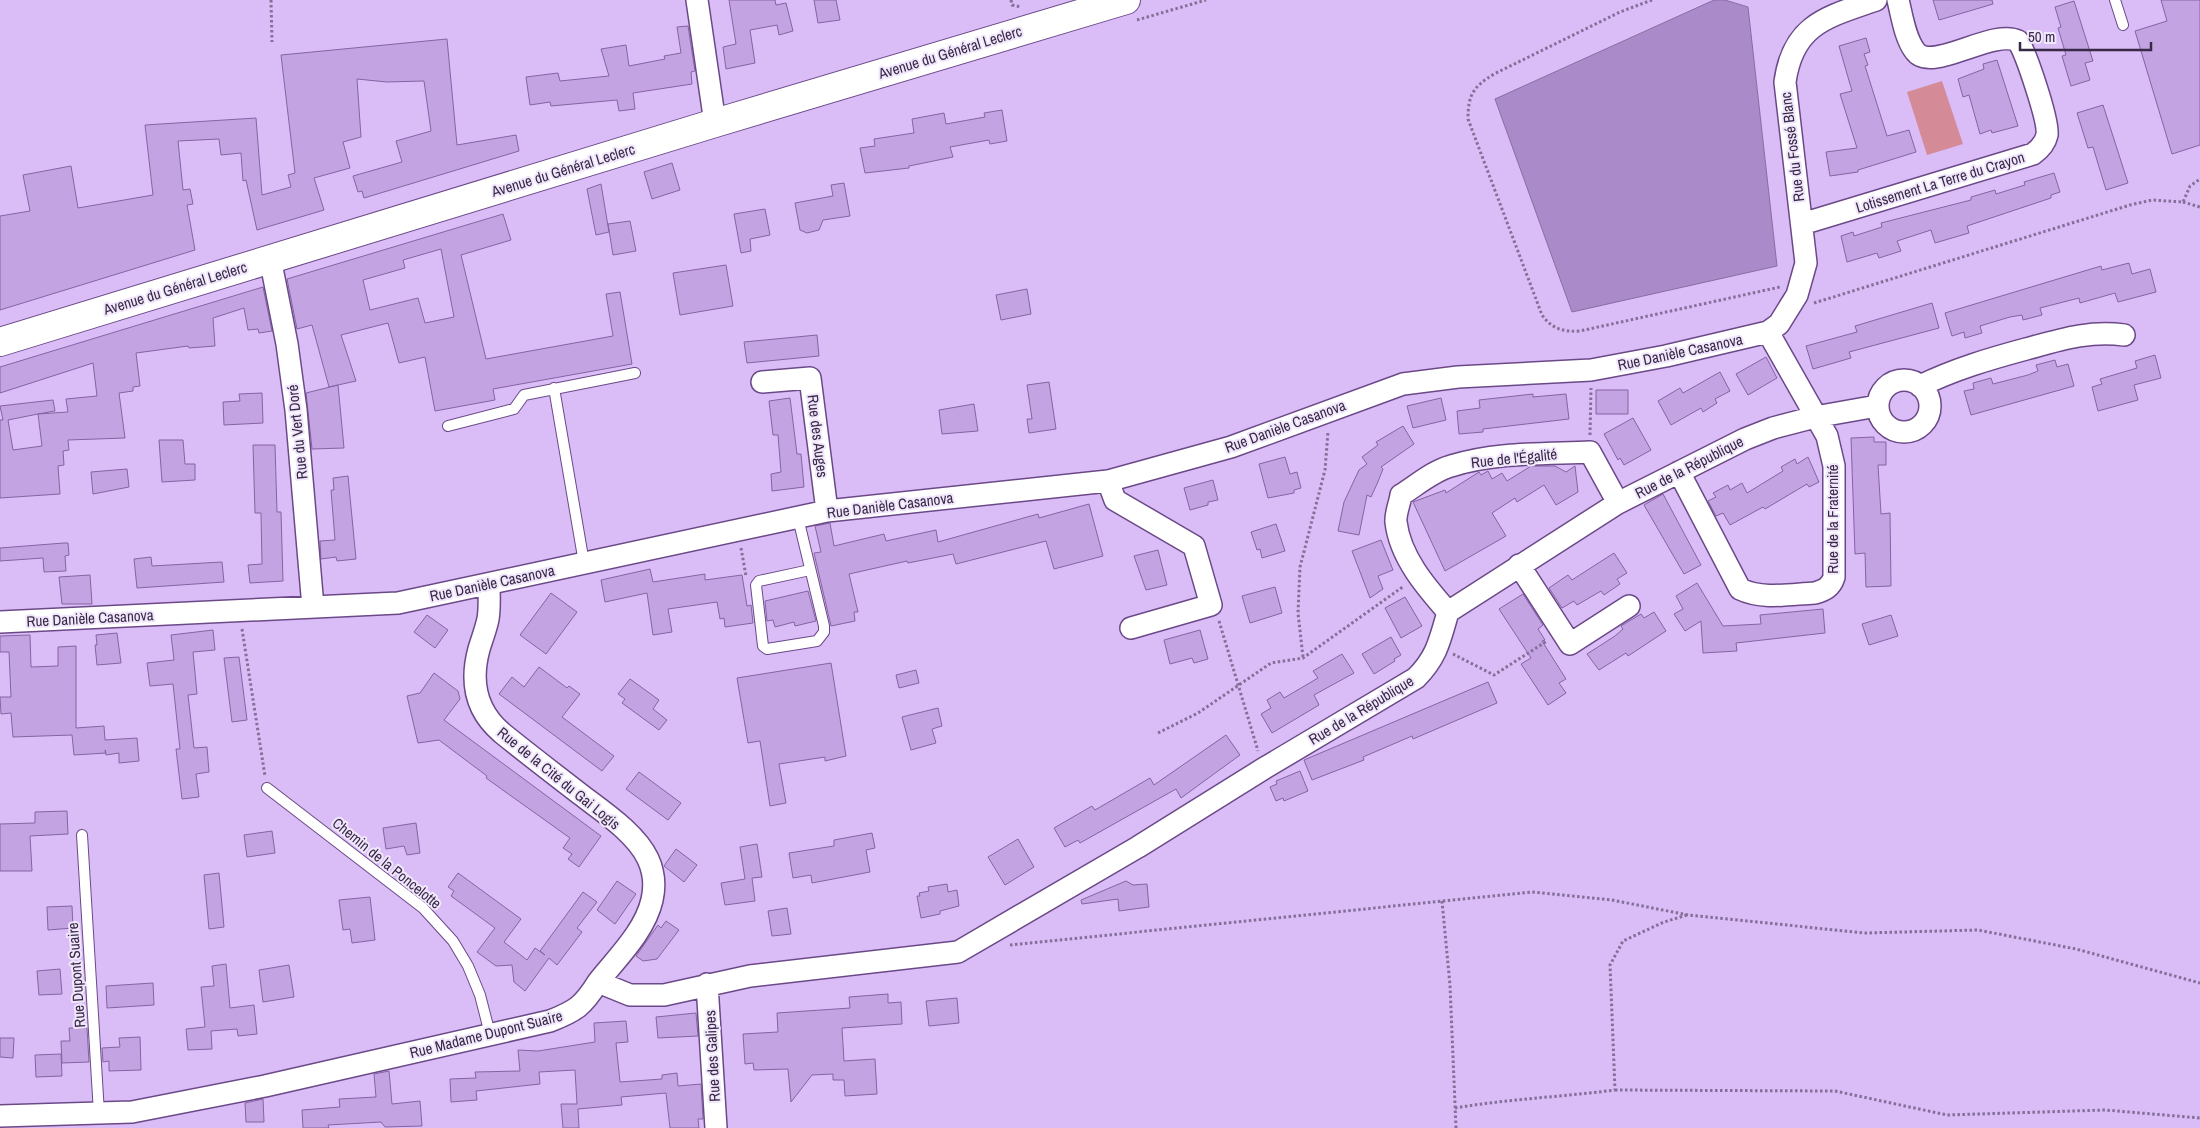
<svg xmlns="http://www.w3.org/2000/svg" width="2200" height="1128" viewBox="0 0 2200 1128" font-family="'Archivo Narrow',sans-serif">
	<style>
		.green { fill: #d58a97 }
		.water { fill: #ab8ac9; stroke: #886da2 }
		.building { fill: #c4a3e3; stroke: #8563a4; fill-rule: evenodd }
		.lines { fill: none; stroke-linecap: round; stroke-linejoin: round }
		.lane-casing { stroke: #6b4988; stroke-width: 12 }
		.street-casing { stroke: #6b4988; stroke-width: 24 }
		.secondary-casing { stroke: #6b4988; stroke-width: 30 }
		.path { stroke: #846f99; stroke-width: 3; stroke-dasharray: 2.5 2.5; stroke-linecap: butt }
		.lane { stroke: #fff; stroke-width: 10 }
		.street { stroke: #fff; stroke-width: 21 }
		.secondary { stroke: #fff; stroke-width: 28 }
		.labels { text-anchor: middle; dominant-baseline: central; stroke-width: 4; stroke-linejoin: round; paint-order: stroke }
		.street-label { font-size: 15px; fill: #382946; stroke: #f1e7fc }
	</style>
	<rect width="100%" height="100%" fill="#dabdf6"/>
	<path class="green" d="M1942 81 1963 144 1927 155 1907 92Z"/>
	<path class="water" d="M1714 0H1725L1748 7 1777 266 1572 312 1495 99Z"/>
	<path class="building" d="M729 0H775L776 5 786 3 793 31 779 35 777 25 750 30 755 63 726 69 723 47 736 44Z
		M814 0H836L840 20 818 23Z
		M1933 0H1992L1993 4 1939 20Z
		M2161 0H2200V145L2172 154 2135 31 2167 21Z
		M2074 1 2093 61 2085 63 2090 80 2071 86 2062 56 2066 55 2058 28 2061 27 2055 7Z
		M688 26 695 71 691 72 692 84 633 93 635 109 619 111 617 100 551 106 550 102 530 105 526 77 558 73 560 81 609 76 601 49 626 45 629 66 665 59 664 56 681 53 677 27Z
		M1866 38 1870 52 1864 54 1868 65 1865 66 1887 136 1909 130 1916 152 1858 170V172L1830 176 1826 152 1857 148 1840 94 1852 91 1839 46Z
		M447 39 457 145 516 135 519 151 364 198 362 191 358 192 353 176 402 162 396 141 431 131 424 81 387 82 357 79 361 137 343 142 350 168 314 178 324 210 257 230 246 180 243 181 241 153 221 155 219 139 178 141 183 190 190 189 193 204 187 205 195 250 0 310V216L30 211 23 175 71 166 78 208 153 195 145 125 256 118 262 195 291 187 288 175 295 173 281 55Z
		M1997 60 2018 126 1992 133 1991 130 1980 134 1969 95 1963 97 1958 79 1984 69 1983 64Z
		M2103 105 2128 183 2106 190 2093 147 2088 148 2077 113Z
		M1002 110 1007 141 990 144 989 140 950 147 953 157 909 166V168L865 173 860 148 875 146 874 139 914 133 912 119 944 113 946 124 985 117 984 113Z
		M672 163 680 190 652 199 644 172Z
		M2054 173 2060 192 2051 195V198L1967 226 1969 233 1935 243 1931 230 1897 241 1901 251 1879 258 1877 253 1847 262 1841 236 1853 232 1854 236 1882 227 1881 223 1971 200V197L1995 190 1996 194 2025 185 2024 182Z
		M844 183 850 216 823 220 819 230 807 233 800 230 795 203 833 196 831 185Z
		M601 184 609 232 596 235 587 189Z
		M765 209 770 235 750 239 751 251 741 253 734 214Z
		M503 214 511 240 461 255 486 359 613 336 606 294 620 292 632 364 493 389 495 400 435 411 425 357 399 363 388 323 341 335 356 381 329 387 312 325 297 329 287 279ZM441 249 454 317 425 323 418 298 370 310 363 280 405 268 403 260Z
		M630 221 636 251 613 255 608 224Z
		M2129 263 2132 274 2150 269 2156 292 2118 302 2115 293 2080 303 2079 298 2040 308 2042 315 2023 320 2022 315 2010 317 1980 326 1982 333 1965 338 1964 332 1952 336 1945 313 2101 266 2102 270Z
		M726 265 733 306 680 315 673 273Z
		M263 287 272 331 259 333 258 329 248 330 244 308 213 318 215 346 189 348 188 346 136 353 140 386 133 387V391L119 393 125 438 68 440 69 450 63 451 64 465 58 466 60 494 0 498V420H3L0 406 53 400 55 411 38 414 68 412 66 399 97 396 93 363 0 393V367ZM38 414 42 446 13 450 8 420Z
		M1027 289 1031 314 1001 320 996 295Z
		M1932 303 1939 328 1849 352 1851 358 1813 369 1806 346 1857 332 1855 326Z
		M817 335 819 356 747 363 744 342Z
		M2155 355 2161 378 2134 385 2138 400 2098 411 2092 387 2102 384 2100 379 2137 368 2135 361Z
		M1766 357 1777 378 1748 395 1736 374Z
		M2055 360 2057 367 2068 364 2074 386 1971 415 1964 391 1974 389 1973 383 1991 378 1993 384 2028 375 2038 371 2036 365Z
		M1720 372 1730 391 1715 399 1717 403 1703 412 1701 408 1671 425 1658 401 1680 388 1683 393Z
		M1049 382 1056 429 1029 433 1027 419H1032L1027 385Z
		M338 385 344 448 312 449 306 393Z
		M1596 390H1628V414H1596Z
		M262 393 263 423 224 425 223 402 240 401 239 394Z
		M1533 394V397L1566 394 1569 419 1483 429V432L1459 434 1457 411 1480 408 1479 400Z
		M790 398 797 454H801L804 487 772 491 771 474 781 472 778 435H773L769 401Z
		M1441 398 1446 420 1413 428 1407 406Z
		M974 404 978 431 942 434 939 410Z
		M1633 418 1651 450 1624 465 1620 458 1618 460 1604 434Z
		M1403 426 1414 444 1381 467 1383 469 1377 484 1371 497 1367 495 1359 535 1338 531 1344 502 1359 470 1367 464 1362 457 1378 445 1376 442Z
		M1874 437V442H1886V465H1878L1881 514 1890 513 1891 586 1866 587 1865 553 1855 554 1851 438Z
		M159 440H183L185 464H195V480L162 482Z
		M253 445H275L277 512H281L283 581 250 583 248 565 262 564 261 513H255Z
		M1285 457 1290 474 1297 472 1301 488 1294 490V493L1268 498 1259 464Z
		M1808 457 1819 482 1809 487 1807 484 1765 509 1763 507 1730 525 1723 513 1716 516 1708 501 1716 497 1713 493 1728 485 1730 490 1742 483 1747 493 1783 471 1781 467 1795 459 1797 464Z
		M1531 466H1555L1566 472 1575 466 1578 492 1556 505 1544 485 1517 502 1515 498 1492 513 1506 536 1445 571 1413 502 1445 490 1446 493 1479 472 1481 475 1488 471 1492 479 1502 473 1507 481Z
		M127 469 129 487 93 494 91 472Z
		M348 476 356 559 337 561 336 557 321 559 320 541 335 540 331 490H334L333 478Z
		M1213 480 1218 500 1208 502V505L1190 510 1184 488Z
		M1663 494 1701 565 1684 574 1644 505Z
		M1089 504 1103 556 1054 569 1046 541 956 564 953 554 908 563 907 561 849 574 858 612H854L855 621 831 626 814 553 821 552 815 526 830 523 834 546 884 534 886 541 936 530 938 542 1038 514 1039 518Z
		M1276 524 1285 551 1262 558 1260 549 1257 550 1251 532Z
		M1381 540 1393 570 1378 576 1383 589 1370 598 1352 551Z
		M64 543H68L69 555 65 556 66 571 44 572 43 558 0 561V548Z
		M1158 550 1167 585 1146 590 1134 556Z
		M1614 553 1627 573 1617 579 1620 584 1604 595 1601 591 1577 605 1574 601 1562 608 1549 588 1568 575 1572 580Z
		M151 557 152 566 222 562 224 582 137 588 134 559Z
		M650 569 653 582 705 574V580L742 575 747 606 751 605 753 623 725 627 724 618 720 619 717 602 668 609 672 632 653 635 647 593 605 602 601 580Z
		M90 575 92 604H62L59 577Z
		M1697 583 1723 626 1761 624 1760 615 1823 609 1825 633 1736 643 1737 651 1703 653 1701 621 1685 631 1674 614 1683 609 1676 596Z
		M1275 587 1282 613 1250 623 1242 596Z
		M808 591 816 621 795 626 794 622 775 627 773 620 767 621 765 601Z
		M551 593 577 612 546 654 520 635Z
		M1523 594 1543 625 1538 629 1545 640 1542 641 1566 679 1559 683 1566 693 1548 705 1521 664 1531 658 1499 609Z
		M1405 597 1422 626 1401 638 1385 608Z
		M1654 612 1666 631 1628 656 1626 653 1599 670 1587 654 1615 636 1623 629 1621 626 1641 614 1644 618Z
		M427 615 448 630 435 648 414 632Z
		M1891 615 1898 636 1869 645 1862 624Z
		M213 630 215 650 193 652 197 694 188 695 194 748 207 747 209 772 196 774 199 797 182 799 176 749H180L173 684 150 686 147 663 174 660 171 635Z
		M1200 630 1208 659 1194 663 1192 658 1170 664 1164 640Z
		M117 633 121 663 97 665 95 645H97L96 635Z
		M30 635 31 667 58 666V647L76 646V728L104 726 105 740 137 738 139 761 119 763V753L106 755 105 750 106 753 74 755 72 735 13 737 11 713 1 714 0 697H11L9 652H0V636Z
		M1391 637 1401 655 1394 659 1395 661 1374 674 1362 654Z
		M1342 654 1354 673 1314 695 1319 705 1272 733 1261 714 1271 708 1267 700 1280 692 1284 698 1318 678 1313 671Z
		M239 657 247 720 232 722 224 658Z
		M831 663 846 756 825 761V757L779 764 786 803 770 806 760 741 748 743 737 678Z
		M539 667 567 688 569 686 580 694 562 717 614 756 602 771 499 694 512 677 524 687Z
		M916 670 919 683 899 688 896 675Z
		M434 673 458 691 460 699 444 720 601 836 579 867 568 859 572 854 563 848 570 838 486 778 487 776 439 740 418 743 407 696 420 693Z
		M630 679 659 700 653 709 667 720 659 730 622 703 625 699 618 694Z
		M1488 682 1497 703 1413 739 1412 736 1363 757 1364 760 1312 780 1304 760Z
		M938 708 942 726 932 729 936 743 911 750 902 717Z
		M1226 735 1240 755 1181 798 1176 789 1080 843 1078 840 1065 847 1054 828 1092 806 1095 810 1150 778 1154 785Z
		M1300 771 1308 791 1284 801 1283 798 1276 801 1270 787 1277 784 1276 781Z
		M639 772 681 803 668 820 626 789Z
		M67 811 68 834 30 836 32 871H0V824L35 823V812Z
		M416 823 420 853 407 855 404 846 386 849 383 828Z
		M272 831 275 853 247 857 244 835Z
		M872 833 875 848 866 850 870 872 812 883 811 875 793 878 789 853 834 846V840Z
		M1018 839 1034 867 1005 885 988 857Z
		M757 844 762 877 752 878 755 901 725 905 721 883 745 879 740 847Z
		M676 849 697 865 684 882 664 866Z
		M219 873 224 927 209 929 204 875Z
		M458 873 521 919 504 942 527 960 535 948 545 955 540 951 583 892 597 902 577 928 582 932 557 965 549 958 525 991 514 982 512 965 496 966 477 952 495 928 451 896 454 891 448 887Z
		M617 881 636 894 615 924 597 910Z
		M1126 881 1133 885 1147 884 1149 907 1119 911 1118 899 1082 904 1081 900Z
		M947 884 948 892 957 890 959 906 940 911V914L921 918 917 896H920L919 893 929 891 928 887Z
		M370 897 375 940 352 943 350 929 343 930 339 900Z
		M72 906 73 928 48 930 47 907Z
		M787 908 791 934 772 936 768 911Z
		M666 921 679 930 657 959 643 961 636 956 658 925 661 928Z
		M226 964 230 1008 254 1005 257 1034 238 1036 237 1029 211 1031 212 1049 188 1050 186 1029 205 1027 201 987 214 986 212 966Z
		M289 965 294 997 263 1002 259 970Z
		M60 969 62 994 39 995 37 971Z
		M153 983 154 1005 107 1008 106 986Z
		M888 994V1003L901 1002 902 1024 842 1028 844 1061 875 1059 877 1094 845 1096 844 1080H833V1074L812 1075 791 1102 788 1069 754 1070 753 1063 745 1064 743 1034 778 1032 777 1013 850 1008 849 997Z
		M957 998 959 1023 929 1026 926 1001Z
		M696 1013 698 1036 658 1038 656 1017Z
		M626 1021 628 1042 616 1043 620 1082 662 1079V1075L677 1073 678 1086 701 1084 703 1119H698L699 1128H670L666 1093 621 1097 622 1105 578 1109 579 1128H563L561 1104H577L575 1070 539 1072 540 1084 476 1091 477 1100 451 1102 450 1079 476 1078 475 1072 520 1071 518 1050 538 1051 595 1042 594 1023Z
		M69 1028H87L89 1062 62 1063 61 1041H70Z
		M140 1037 141 1070 109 1071V1061L103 1062 102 1048 120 1047 119 1038Z
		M0 1038H14L13 1058 0 1057Z
		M61 1054 62 1076 36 1077 35 1055Z
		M389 1071 392 1104 420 1101 422 1126 385 1127 381 1122 328 1125 329 1128H303L302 1110 340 1107 339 1099 376 1097 374 1074Z
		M263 1099 264 1122H246L245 1103Z"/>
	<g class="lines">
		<g class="lane-casing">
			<path id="lane" d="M2115 0 2123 25
				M554 388 584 563
				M448 426 514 409 524 395 635 373
				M798 518 824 626V632L817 641 767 649 763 646 756 585 759 581 810 570
				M267 788 423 908 453 941 468 966 480 995 490 1034
				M82 835 99 1113"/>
		</g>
		<g class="street-casing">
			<path id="street" d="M697 0 715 123
				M1802 224 2033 154C2040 149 2045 144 2047 135 2049 121 2026 53 2018 41 1992 28 1931 74 1915 51 1905 38 1902 16 1898 0
				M270 258 287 344 296 410 313 607
				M1878 406a26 26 0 1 1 52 0a26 26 0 1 1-52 0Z
				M762 382 810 378 827 511
				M1920 386C1955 369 1989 359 2026 349 2059 340 2090 330 2124 335
				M1679 472 1740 589C1763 600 1791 594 1815 593 1825 590 1831 587 1834 577V466L1827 436 1768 332
				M1108 481 1115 500 1194 546 1211 605 1131 628
				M1519 565 1570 644 1629 606
				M489 584C489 596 490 608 488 619 486 629 482 639 479 649 470 682 476 711 502 733 528 754 554 774 580 794 602 811 636 833 648 859 654 872 655 887 652 900 645 931 617 958 598 982
				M1448 612C1426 587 1400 557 1396 522 1395 514 1400 503 1401 495 1417 485 1433 471 1451 466 1495 452 1544 454 1590 452L1618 503
				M0 622 398 603 827 511 1108 481 1231 447 1403 384 1458 377 1591 370 1666 356 1768 332 1779 324 1797 295 1806 263 1785 82C1793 24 1827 17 1876 0
				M707 984 716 1128
				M0 1116 132 1112 265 1086 550 1021C576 1011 583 1006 598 982L630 995H664L750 976 958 952 1138 847 1263 769 1416 678C1437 657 1440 640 1448 612L1618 503 1745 439 1773 428 1815 417 1877 406"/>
		</g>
		<g class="secondary-casing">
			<path id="secondary" d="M0 342 715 123 1126 0"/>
		</g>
		<path class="path" d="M271 0 272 42
			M1011 0 1012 5 1021 7
			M1652 0 1620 12 1494 74C1473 87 1468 95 1468 119L1542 315C1552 329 1563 332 1580 331L1780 287
			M1137 20 1206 0
			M2183 202 2200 207
			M1814 303 2130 205 2152 200 2183 202 2190 186 2200 179
			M1590 435 1591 388
			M741 548 746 576
			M1219 621 1258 751
			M242 629 265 776
			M1453 654 1494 675 1547 641
			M1303 657 1298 613 1300 567 1325 470 1328 432
			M1158 733 1198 713 1271 663 1303 658 1404 586
			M1442 901 1450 985 1456 1128
			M1010 945 1532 892 1612 900 1688 915 1865 933 1978 930 2076 949 2200 983
			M1615 1090 1835 1091 1947 1115 2105 1110 2200 1118
			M1455 1108C1508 1099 1561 1097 1615 1090L1610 965 1623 941 1664 922 1687 915"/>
		<use href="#lane" class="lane"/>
		<use href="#street" class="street"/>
		<use href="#secondary" class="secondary"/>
	</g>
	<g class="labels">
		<g class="street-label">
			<text transform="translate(950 52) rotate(-17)">Avenue du Général Leclerc</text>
			<text transform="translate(1792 147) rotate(-97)">Rue du Fossé Blanc</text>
			<text transform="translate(563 170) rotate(-17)">Avenue du Général Leclerc</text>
			<text transform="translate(1940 182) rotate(-17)">Lotissement La Terre du Crayon</text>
			<text transform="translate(175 288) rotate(-17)">Avenue du Général Leclerc</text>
			<text transform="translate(1680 352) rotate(-12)">Rue Danièle Casanova</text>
			<text transform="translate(1285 426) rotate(-20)">Rue Danièle Casanova</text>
			<text transform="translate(297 432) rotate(-96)">Rue du Vert Doré</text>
			<text transform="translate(818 436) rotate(83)">Rue des Auges</text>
			<text transform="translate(1514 458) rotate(-6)">Rue de l'Égalité</text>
			<text transform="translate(1689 467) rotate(-27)">Rue de la République</text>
			<text transform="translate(890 505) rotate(-7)">Rue Danièle Casanova</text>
			<text transform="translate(1832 519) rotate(-90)">Rue de la Fraternité</text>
			<text transform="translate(492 583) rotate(-12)">Rue Danièle Casanova</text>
			<text transform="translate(90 618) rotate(-3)">Rue Danièle Casanova</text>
			<text transform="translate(1361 710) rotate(-31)">Rue de la République</text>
			<text transform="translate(559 778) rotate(39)">Rue de la Cité du Gai Logis</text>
			<text transform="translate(387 863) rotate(39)">Chemin de la Poncelotte</text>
			<text transform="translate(76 975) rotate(-94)">Rue Dupont Suaire</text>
			<text transform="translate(486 1034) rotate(-14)">Rue Madame Dupont Suaire</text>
			<text transform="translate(712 1056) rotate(-93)">Rue des Galipes</text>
		</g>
	</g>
	<path d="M2020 42v8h131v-8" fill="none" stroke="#382946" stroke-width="2.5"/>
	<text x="2028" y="42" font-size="15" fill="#382946" stroke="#f1e7fc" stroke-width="4" paint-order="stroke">50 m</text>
</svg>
